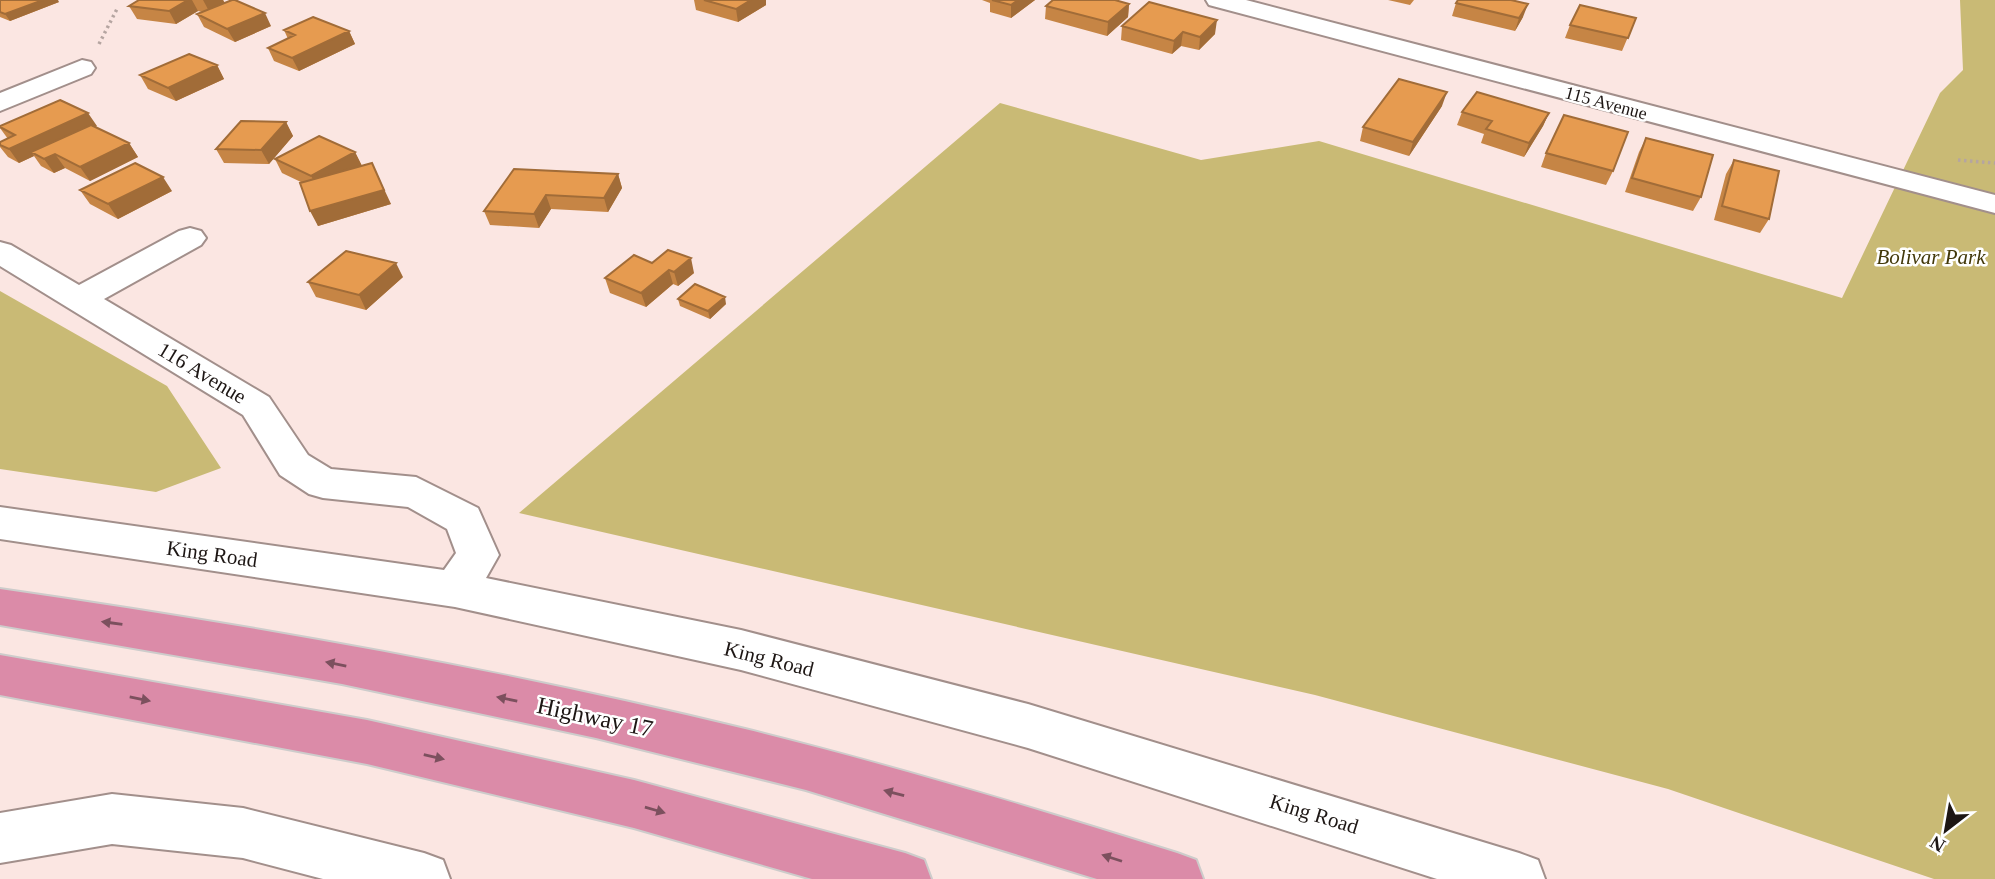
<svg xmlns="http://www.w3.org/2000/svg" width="1995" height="879" viewBox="0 0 1995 879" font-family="'Times New Roman',serif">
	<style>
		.green { fill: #c9ba75 }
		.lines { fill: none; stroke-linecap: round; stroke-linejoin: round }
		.minor-casing { stroke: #a28f8b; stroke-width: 4 }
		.highway-casing { stroke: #cdcccb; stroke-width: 4 }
		.path { stroke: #b5a5a1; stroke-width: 3.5; stroke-dasharray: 2.5 3.5; stroke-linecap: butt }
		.minor { fill: #fff; fill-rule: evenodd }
		.highway { fill: #db8ba8; fill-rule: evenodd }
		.wall { fill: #c68545 }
		.shaded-wall { fill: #a16c38 }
		.building { fill: #e69b50; stroke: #a16c38; stroke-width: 2 }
		.oneway { fill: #7c505e }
		.labels { text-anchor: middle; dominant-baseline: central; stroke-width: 5; stroke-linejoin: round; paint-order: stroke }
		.far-street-label { font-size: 18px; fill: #1d1614; stroke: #fff }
		.park-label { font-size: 21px; font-style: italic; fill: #42380a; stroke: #fff }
		.street-label { font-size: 21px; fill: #1d1614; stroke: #fff }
		.near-street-label { font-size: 24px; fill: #1d1614; stroke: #fff }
	</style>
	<rect width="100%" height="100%" fill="#fbe6e2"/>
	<path class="green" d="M1960 0H1995V879H1934L1668 789 1315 695 519 513 1000 103 1201 160 1319 141 1842 298 1940 93 1963 70Z
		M0 291 167 386 221 468 156 492 0 469Z"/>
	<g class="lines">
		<g class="minor-casing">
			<path id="minor" d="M1206 0H1246L1995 195V213L1209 5Z
				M82 60 91 62 95 68 91 74 0 111V93Z
				M190 228 201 231 206 238 201 245 104 299 269 397 308 455 331 469 416 477 478 508 499 555 486 578 741 630 1028 704 1519 853 1538 860 1545 879H1437L1028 748 741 670 455 607 0 539V507L444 570 456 553 447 529 408 507 323 498 309 494 280 475 243 415 0 266V242L11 245 79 285 179 231Z
				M112 794 243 808 424 853 443 860 450 879H323L243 858 112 844 0 863V813Z"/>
		</g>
		<g class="highway-casing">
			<path id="highway" d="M0 589C250 625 500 669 745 729 891 765 1034 808 1177 853L1196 860 1203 879H1097L806 790 596 738 342 684 0 625Z
				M0 655 367 720 634 780 905 853 924 860 931 879H812L634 828 367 764 0 695Z"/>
		</g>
		<path class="path" d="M99 44 118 7
			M1958 160 1995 163"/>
		<use href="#minor" class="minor"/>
		<use href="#highway" class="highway"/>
	</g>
	<path class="wall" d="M0 0 59 2 10 21 0 17Z
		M139 0H223L225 3 271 26 235 42 204 27 197 14 202 12 198 11 176 24 137 19 129 6Z
		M694 0H766V5L738 22 696 10Z
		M982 0H1035L1011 18 990 12V3Z
		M1388 0H1414L1410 5Z
		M1456 3 1523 17 1515 31 1452 16Z
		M1129 4 1128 17 1107 36 1045 19 1046 6Z
		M1636 18 1622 51 1565 38 1570 25Z
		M1122 26 1215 34 1199 50 1181 46 1172 54 1121 40Z
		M284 30 349 31 355 44 299 71 274 61 268 48 288 39Z
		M217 65 224 79 176 101 148 89 140 75Z
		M1442 106 1409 156 1360 141 1363 127Z
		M1462 112 1549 113 1543 126 1524 157 1481 143 1484 134 1457 125Z
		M286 122 293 136 269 164 224 163 216 149Z
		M0 126H97L95 127 129 143 138 157 90 181 65 168 54 173 41 166 34 156 19 163 8 157 0 147V142L8 139 0 128Z
		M1646 138 1701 197 1693 211 1625 192 1639 152Z
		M355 152 362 166 391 204 318 226 303 183 282 173 275 159Z
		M1546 153 1613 171 1606 185 1541 167Z
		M1734 160 1769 219 1760 233 1714 220 1726 174Z
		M618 174 622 188 608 212 551 209 539 228 490 225 484 211Z
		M80 190 172 191 118 219 90 204Z
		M652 263 694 273 678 286 673 284 646 307 610 293 605 278Z
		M403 277 366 310 316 297 308 282Z
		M678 299 726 304 710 319 680 306Z"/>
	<path class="shaded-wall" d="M43 0H58L59 2 10 21 5 14Z
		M188 0H192L198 11 176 24 169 11Z
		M203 0H223L225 4 210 13Z
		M751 0H766V5L738 22 736 9Z
		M1018 0H1035L1011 18V5Z
		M1129 4 1128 17 1107 36 1108 22Z
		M1528 4 1523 17 1515 31 1519 18Z
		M265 13 271 26 235 42 227 29Z
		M1217 20 1215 34 1199 50 1200 37Z
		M349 31 355 44 299 71 292 58Z
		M1183 32 1181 46 1172 54 1174 41Z
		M217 65 224 79 176 101 168 88Z
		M1447 92 1442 106 1409 156 1413 142Z
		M88 113 97 126 36 155 31 152 34 156 19 163 9 149Z
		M1549 113 1543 126 1524 157 1529 143Z
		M286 122 293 136 269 164 261 150Z
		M129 143 138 157 90 181 80 167Z
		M355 152 362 166 319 190 311 176Z
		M55 154 65 168 54 173 44 159Z
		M372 163 391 204 318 226 310 211Z
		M618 174 622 188 608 212 604 198Z
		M163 177 172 191 118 219 108 204Z
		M546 195 551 209 539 228 534 214Z
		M691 258 694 273 678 286 674 272Z
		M396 263 403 277 366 310 359 295Z
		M669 270 673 284 646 307 641 293Z
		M725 297 726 304 710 319 708 311Z"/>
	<path class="building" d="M0 0H43L5 14 0 12Z
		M139 0H188L169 11 129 6Z
		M232 0H235L265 13 227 29 197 14Z
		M704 0H751L736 9Z
		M992 0H1018L1011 5Z
		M1053 0H1115L1129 4 1108 22 1046 6Z
		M1458 0H1511L1528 4 1519 18 1456 3Z
		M1149 2 1217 20 1200 37 1183 32 1174 41 1122 26Z
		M1580 5 1636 18 1628 38 1570 25Z
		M313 17 349 31 292 58 268 48 295 35 284 30Z
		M189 54 217 65 168 88 140 75Z
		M1399 79 1447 92 1413 142 1363 127Z
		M1477 92 1549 113 1529 143 1486 129 1492 121 1462 112Z
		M60 100 88 113 9 149 0 145V142L15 135 0 127V126Z
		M1564 115 1628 132 1613 171 1546 153Z
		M241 121 286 122 261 150 216 149Z
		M91 125 129 143 80 167 55 154 44 159 31 152Z
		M319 136 355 152 311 176 275 159Z
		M1646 138 1713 155 1701 197 1632 178Z
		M1734 160 1779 171 1769 219 1722 206Z
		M135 163 163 177 108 204 80 190Z
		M372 163 384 190 310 211 300 183Z
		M514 169 618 174 604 198 546 195 534 214 484 211Z
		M668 250 691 258 674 272 669 270 641 293 605 278 634 255 652 263Z
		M346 251 396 263 359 295 308 282Z
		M695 284 725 297 708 311 678 299Z"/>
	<defs><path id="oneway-solid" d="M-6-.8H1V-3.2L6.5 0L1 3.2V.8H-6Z" transform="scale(1.75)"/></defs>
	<g class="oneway">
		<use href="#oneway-solid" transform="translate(112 623) rotate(-172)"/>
		<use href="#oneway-solid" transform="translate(336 664) rotate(-169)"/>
		<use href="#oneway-solid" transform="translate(140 699) rotate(11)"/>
		<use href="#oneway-solid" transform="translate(507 699) rotate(-168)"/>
		<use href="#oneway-solid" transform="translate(434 757) rotate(13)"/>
		<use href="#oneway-solid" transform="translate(894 793) rotate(-165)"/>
		<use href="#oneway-solid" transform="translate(655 810) rotate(16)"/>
		<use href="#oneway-solid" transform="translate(1112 858) rotate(-162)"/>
	</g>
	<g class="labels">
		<g class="far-street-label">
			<text transform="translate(1606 103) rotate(15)">115 Avenue</text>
		</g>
		<g class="park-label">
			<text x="1931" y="257">Bolivar Park</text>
		</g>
		<g class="street-label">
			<text transform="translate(202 373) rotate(31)">116 Avenue</text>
			<text transform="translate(212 554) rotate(8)">King Road</text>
			<text transform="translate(769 659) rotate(14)">King Road</text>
			<text transform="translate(1314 814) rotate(17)">King Road</text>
		</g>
		<g class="near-street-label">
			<text transform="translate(595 717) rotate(12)">Highway 17</text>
		</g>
	</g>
	<g transform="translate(1946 830) rotate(211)" stroke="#ffffff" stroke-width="5" paint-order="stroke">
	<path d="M0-5L12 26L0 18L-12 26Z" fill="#1d1614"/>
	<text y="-10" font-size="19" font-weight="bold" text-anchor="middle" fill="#1d1614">N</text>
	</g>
</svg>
